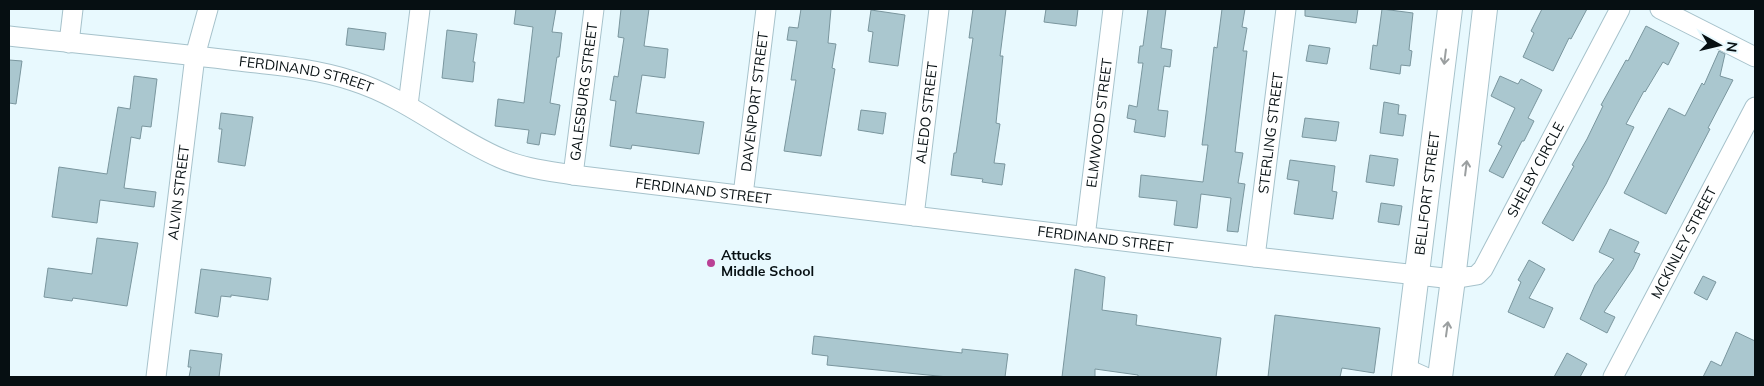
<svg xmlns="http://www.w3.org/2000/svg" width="1764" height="386" viewBox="0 0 1764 386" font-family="Mulish,sans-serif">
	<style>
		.building { fill: #aac7cf; stroke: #7a969e }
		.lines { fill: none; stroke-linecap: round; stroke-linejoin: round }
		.minor-casing { stroke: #a6c2cb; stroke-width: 21 }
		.major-casing { stroke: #a6c2cb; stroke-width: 26 }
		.minor { stroke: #fff; stroke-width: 19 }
		.major { stroke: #fff; stroke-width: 24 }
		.oneway { stroke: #9b9fa0 }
		.poi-dot { fill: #ba4195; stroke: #e8f9fe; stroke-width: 2 }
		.labels { text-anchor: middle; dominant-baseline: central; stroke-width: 4; stroke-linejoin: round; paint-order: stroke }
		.street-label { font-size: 14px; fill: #060f12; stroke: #e8f9fe }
		.poi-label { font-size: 14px; font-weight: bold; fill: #060f12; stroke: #e8f9fe; text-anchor: start }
	</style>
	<rect width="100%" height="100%" fill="#e8f9fe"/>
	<path class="building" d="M516 9H556L552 32 562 33 559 57H557L550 103 560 105 555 135 541 133 539 145 527 143 529 130 495 126 498 99 524 103 533 27 514 24Z
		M621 9H649L644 46 668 49 665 78 642 75 636 113 704 122 699 154 632 145 631 149 610 146 616 101 610 100 614 76 618 77 624 38 618 37Z
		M801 9H831L828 43 836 44 832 68 835 69 821 156 784 151 796 80H791L797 41 787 40 789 27 798 28Z
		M973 9H1006L1000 56H1003L996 123 1000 124 994 163 1005 164 1002 185 982 182 983 179 951 175 954 153H956L973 38H969Z
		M1046 9H1078L1076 26 1044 22Z
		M1148 9H1166L1161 48 1172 50 1170 67 1164 66 1158 110 1168 111 1165 137 1134 132 1136 120 1127 118 1129 105 1137 107 1143 63H1138L1140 46H1143Z
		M1222 9H1245L1242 27 1247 28 1243 51H1247L1235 152 1243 153 1238 183 1245 184 1238 232 1227 231 1231 198 1201 194 1197 228 1174 225 1177 201 1139 197 1141 175 1203 182 1208 145H1202L1206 114 1214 47 1217 48Z
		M1305 9H1358L1356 23 1305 16Z
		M1382 9 1413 13 1409 50 1412 51 1410 66 1401 65 1400 74 1370 69 1373 45 1377 46Z
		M1542 9H1587L1571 39 1569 38 1553 71 1523 57 1534 33 1531 31Z
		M871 10 905 15 898 66 869 62 873 32 868 31Z
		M1646 26 1679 43 1668 65 1663 62 1645 92 1644 91 1626 124 1634 127 1606 184 1573 241 1542 223 1574 166 1572 165 1587 139 1603 106 1601 105 1626 60 1628 61Z
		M348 28 386 33 384 50 346 45Z
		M447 30 477 34 473 62H475L473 82 442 78Z
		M1309 45 1330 48 1327 64 1306 61Z
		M1719 51 1725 54 1720 76 1733 80 1708 128 1710 129 1666 214 1624 193 1669 108 1685 116 1702 83 1704 85Z
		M9 60 22 61 16 104 9 103Z
		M134 76 157 79 151 127 142 126 140 139 131 137 124 188 156 192 154 207 100 200 97 223 52 217 59 167 107 174 118 107 130 109Z
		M1500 76 1518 84 1521 79 1542 90 1528 118 1534 121 1524 141H1522L1503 178 1489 171 1502 146 1498 144 1515 108 1491 96Z
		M1384 102 1399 105 1398 114 1406 115 1403 136 1380 133Z
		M861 110 886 113 883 134 858 130Z
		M221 113 253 117 245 166 218 162 222 129H219Z
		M1305 118 1339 122 1336 141 1302 137Z
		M1370 155 1398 159 1394 186 1366 182Z
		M1290 160 1335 166 1332 191 1337 192 1333 219 1294 214 1299 181 1287 179Z
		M1381 203 1402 206 1399 225 1378 222Z
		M1610 229 1639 242 1634 252 1640 254 1633 269 1604 312 1615 317 1607 333 1580 319 1595 285 1614 259 1599 252Z
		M97 238 138 243 127 306 73 298 72 301 44 297 48 268 92 274Z
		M1529 260 1545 269 1529 298 1553 308 1544 328 1508 312 1521 282 1518 280Z
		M201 269 271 278 268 300 231 295V297L221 296 218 317 195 313Z
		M1075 269 1105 277 1102 310 1137 315 1136 325 1221 338 1216 377H1138V375L1095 369V377H1062Z
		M1703 276 1716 282 1707 300 1694 293Z
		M1275 315 1380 328 1374 373 1342 368 1340 377H1268Z
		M1736 332 1755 341V377H1703L1711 361 1721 366Z
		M814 336 962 353V349L1008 354 1005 377H948L827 365 828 356 812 354Z
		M190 350 222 354 219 377H189L191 367H188Z
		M1567 353 1587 364 1580 377H1554Z"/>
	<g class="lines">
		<g class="minor-casing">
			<g id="minor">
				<path d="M1660 9 1755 57"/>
				<path id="s1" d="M9 36C83 44 157 51 230 60 271 65 314 68 353 81 407 98 449 136 500 158 522 168 549 171 573 175L1255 257 1453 279 1477 275 1483 269 1620 9"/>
				<path d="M69 43 73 9"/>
				<path d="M408 105 420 9"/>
				<path id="s2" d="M573 175 594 9"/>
				<path id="s3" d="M743 195 766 9"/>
				<path id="s4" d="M914 216 939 9"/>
				<path id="s5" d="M1085 237 1113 9"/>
				<path id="s6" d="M1255 257 1286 9"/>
				<path d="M1405 368 1425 377"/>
				<path id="s7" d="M156 377 195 56 208 9"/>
				<path id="s8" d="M1613 377 1755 107"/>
			</g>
		</g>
		<g class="major-casing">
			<g id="major">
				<path id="s9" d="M1404 377 1450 9"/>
				<path d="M1440 377 1453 279 1485 9"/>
			</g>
		</g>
		<use href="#minor" class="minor"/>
		<use href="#major" class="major"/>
	</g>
	<defs><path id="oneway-shaft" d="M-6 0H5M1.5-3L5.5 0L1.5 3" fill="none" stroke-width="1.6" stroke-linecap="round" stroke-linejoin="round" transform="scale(1.25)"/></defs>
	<g class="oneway">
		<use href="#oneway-shaft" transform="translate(1445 57) rotate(97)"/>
		<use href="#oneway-shaft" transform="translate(1466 168) rotate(-83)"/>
		<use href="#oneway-shaft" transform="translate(1447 329) rotate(-82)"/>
	</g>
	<circle class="poi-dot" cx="711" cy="263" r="5"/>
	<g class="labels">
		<g class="street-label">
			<text stroke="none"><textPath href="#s1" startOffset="300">FERDINAND STREET</textPath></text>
			<text stroke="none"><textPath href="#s2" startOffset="84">GALESBURG STREET</textPath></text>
			<text stroke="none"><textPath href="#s3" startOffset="94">DAVENPORT STREET</textPath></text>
			<text stroke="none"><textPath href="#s4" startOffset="104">ALEDO STREET</textPath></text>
			<text stroke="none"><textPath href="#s5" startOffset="115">ELMWOOD STREET</textPath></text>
			<text stroke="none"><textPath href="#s6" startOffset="125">STERLING STREET</textPath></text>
			<text stroke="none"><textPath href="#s1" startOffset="1620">SHELBY CIRCLE</textPath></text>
			<text stroke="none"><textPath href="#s1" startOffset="720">FERDINAND STREET</textPath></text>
			<text stroke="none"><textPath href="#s7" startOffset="186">ALVIN STREET</textPath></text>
			<text stroke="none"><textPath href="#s9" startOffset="185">BELLFORT STREET</textPath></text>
			<text stroke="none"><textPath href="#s1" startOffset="1125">FERDINAND STREET</textPath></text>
			<text stroke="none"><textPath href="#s8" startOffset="152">MCKINLEY STREET</textPath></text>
		</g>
		<g class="poi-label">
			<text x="721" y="255">Attucks<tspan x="721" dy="16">Middle School</tspan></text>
		</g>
	</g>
	<rect width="1764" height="386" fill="none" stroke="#060f12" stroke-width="20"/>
	<g transform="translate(1719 45) rotate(98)" stroke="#e8f9fe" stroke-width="4" paint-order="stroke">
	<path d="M0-4L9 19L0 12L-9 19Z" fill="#060f12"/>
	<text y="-8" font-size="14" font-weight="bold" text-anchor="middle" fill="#060f12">N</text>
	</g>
</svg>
